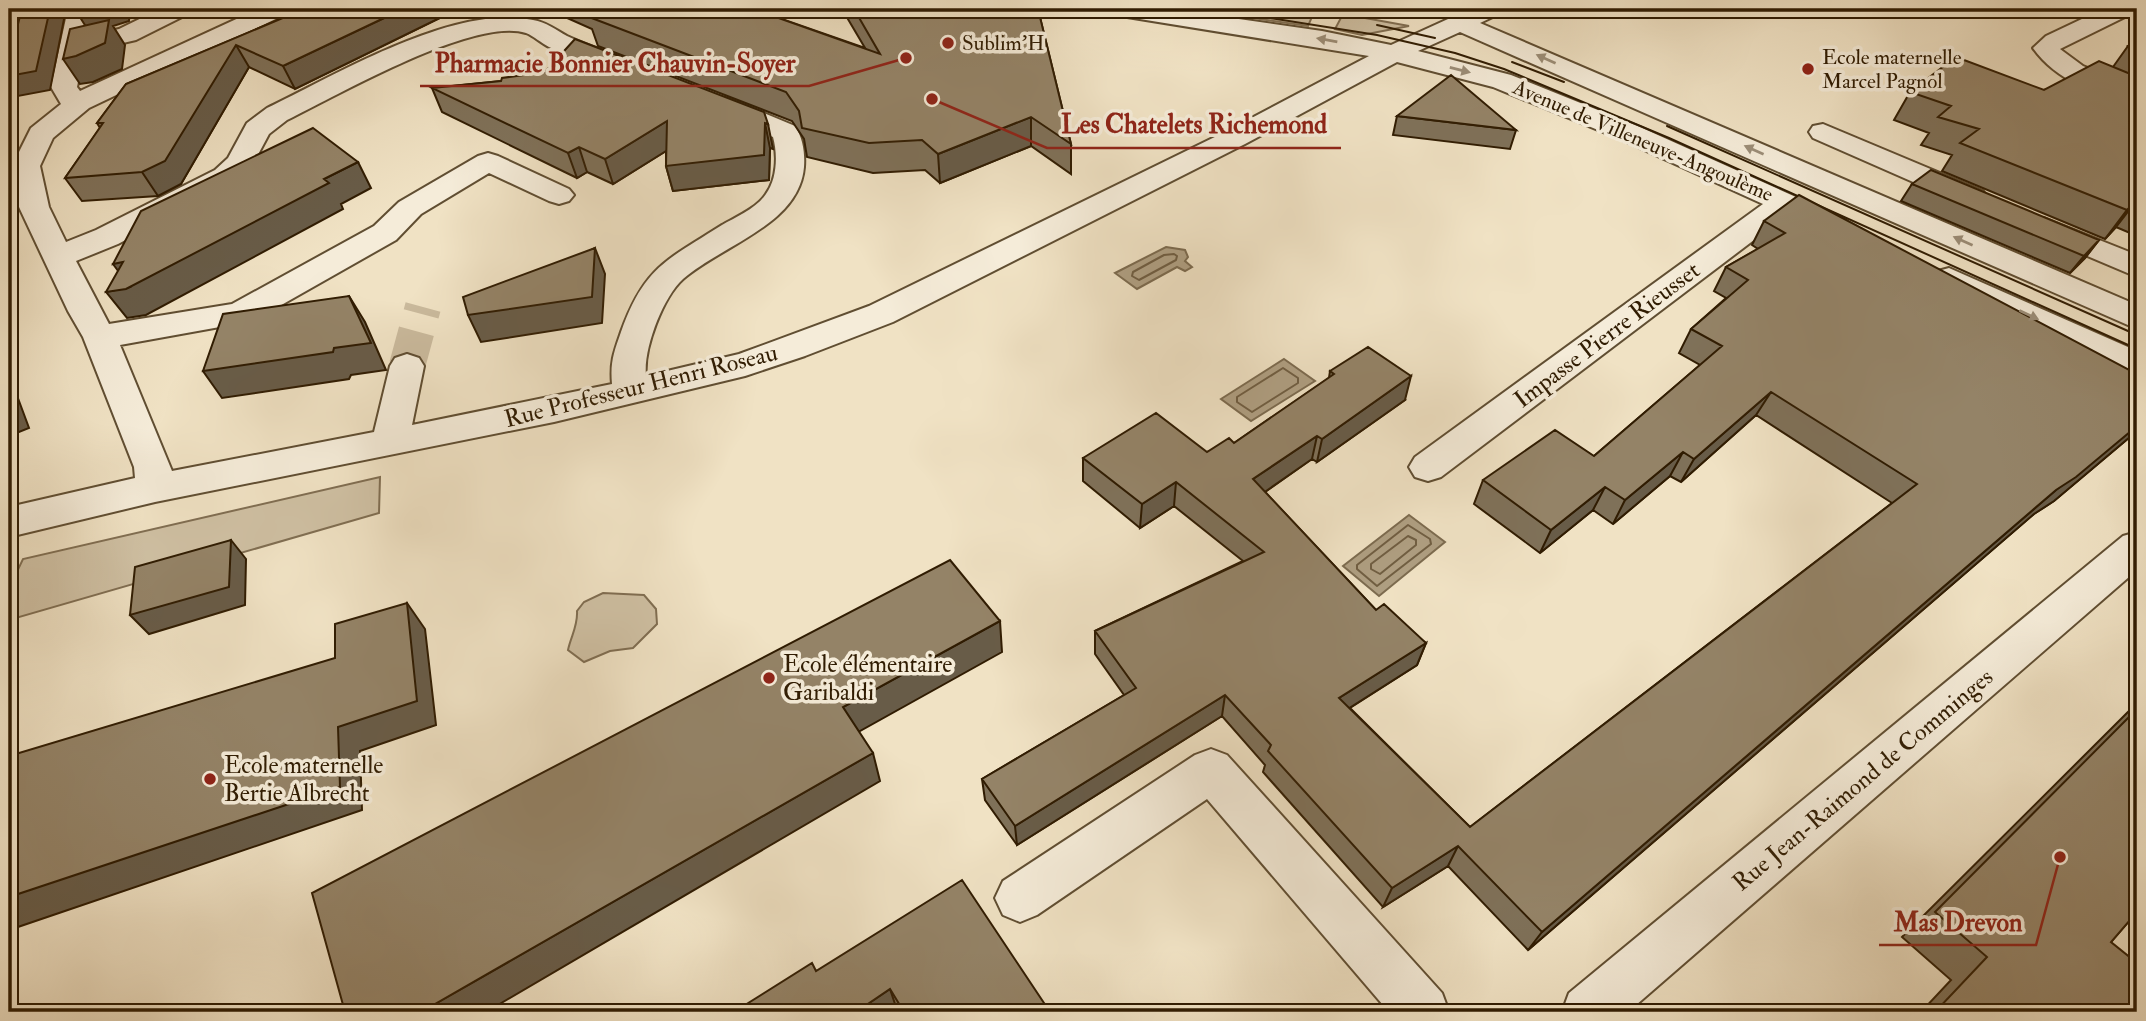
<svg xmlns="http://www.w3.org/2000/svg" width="2146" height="1021" viewBox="0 0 2146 1021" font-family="'IM FELL Double Pica',serif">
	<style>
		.green { fill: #cfc0a3; stroke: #806e52; stroke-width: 2 }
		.water { fill: #af9f82; stroke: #7c6b4f; stroke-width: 2 }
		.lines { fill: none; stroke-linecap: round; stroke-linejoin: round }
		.shore { stroke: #705e42; stroke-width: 2 }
		.minor-tunnel { stroke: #caba9d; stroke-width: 36; stroke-dasharray: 36 18; stroke-linecap: butt }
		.minor-casing { stroke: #604e32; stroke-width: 4 }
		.minor { fill: #f5ecd9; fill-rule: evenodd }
		.tram { stroke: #301c02; stroke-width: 2 }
		.wall { fill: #7f7159; stroke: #301c02; stroke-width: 2 }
		.shaded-wall { fill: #685c48; stroke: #301c02; stroke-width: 2 }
		.building { fill: #948367; stroke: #301c02; stroke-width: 2 }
		.oneway { fill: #9c8e78 }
		.poi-dot { fill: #8f2418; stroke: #f5ecd9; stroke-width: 2.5 }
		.labels { text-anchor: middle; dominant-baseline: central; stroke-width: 7; stroke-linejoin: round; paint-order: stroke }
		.far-poi-label { font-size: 21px; fill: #301c02; stroke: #f5ecd9; text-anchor: start }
		.far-street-label { font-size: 21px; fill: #301c02; stroke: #f5ecd9 }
		.street-label { font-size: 24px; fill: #301c02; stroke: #f5ecd9 }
		.poi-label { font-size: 24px; fill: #301c02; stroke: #f5ecd9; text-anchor: start }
		.leader { fill: none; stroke: #8f2418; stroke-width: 2.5 }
		.callout-dot { fill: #8f2418; stroke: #f5ecd9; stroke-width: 2.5 }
		.callout-label { font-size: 26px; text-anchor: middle; font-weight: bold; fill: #8f2418; stroke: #f5ecd9; stroke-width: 7; stroke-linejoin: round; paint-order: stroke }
	</style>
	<rect width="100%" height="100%" fill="#f0e2c4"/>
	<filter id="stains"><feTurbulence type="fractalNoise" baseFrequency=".00286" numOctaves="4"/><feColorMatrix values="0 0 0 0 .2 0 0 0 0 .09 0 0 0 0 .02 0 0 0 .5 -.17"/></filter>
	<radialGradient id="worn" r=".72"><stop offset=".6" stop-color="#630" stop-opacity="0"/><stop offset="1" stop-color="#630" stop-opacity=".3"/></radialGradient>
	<path class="green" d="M1191 9H1308L1315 10 1308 26Z
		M1343 14 1409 26 1362 35 1335 29Z
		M380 477 379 513 9 620 12 582 23 559Z
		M603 593 644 595 656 609 657 624 633 648 610 651 584 662 568 650C571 636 578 626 577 611L584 602Z"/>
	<path class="water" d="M1166 247 1185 250 1188 257 1185 261 1192 267 1185 271 1177 267 1137 289 1115 273Z
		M1284 359 1315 381 1251 421 1221 399Z
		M1409 515 1445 542 1379 596 1343 566Z"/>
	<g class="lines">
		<path class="shore" d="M1174 254 1177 256 1176 260 1139 280 1132 276 1133 272 1164 255Z
			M1283 368 1298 378V383L1252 412 1237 402V397Z
			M1408 525 1430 539 1431 544 1377 586 1357 569V565Z
			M1408 536 1416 540V545L1380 574 1371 569V564Z"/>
		<path class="minor-tunnel" d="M407 366 423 307"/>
		<g class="minor-casing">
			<path id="minor" d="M68 9H92L87 36 119 29 160 9H191L188 14 136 40 84 52 77 87 80 91 258 9H289L286 14 89 108 53 138 40 166 49 207 66 242 96 230 215 170 228 158 247 123 267 108C338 74 455 3 533 20 546 22 556 30 567 36 586 45 607 52 627 59L631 65 627 71 618 73 609 71C589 63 568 56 549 47 541 43 534 36 526 33 475 16 336 96 287 120L269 134 254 162 235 182 118 244 76 261 109 324 232 304 374 226 399 202 478 156 488 153 498 156 569 189 574 195 569 201 559 204 549 201 489 173 421 214 396 240 253 321 120 345 172 471 374 432 390 366 395 358 407 354 419 358 424 366 412 425 612 384C610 362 614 352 621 332 644 267 667 260 722 225 736 217 757 208 766 194 777 179 778 155 773 137L710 111 706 105 710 99 720 97 730 99 795 126C803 138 805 153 804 167 799 225 722 245 683 279 663 297 643 349 646 376L739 354 869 306 1225 132 1369 56 1121 16 1112 14 1109 9H1169L1322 31 1391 45 1470 9H1502L1499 14 1480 23 2137 305V329L1460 32 1418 51 1511 75 1640 127 1845 219 1849 225 1845 231 1834 234 1823 231 1787 215 1441 477 1428 481 1415 477 1409 467 1415 457 1763 204 1620 139 1493 87 1397 62 1245 144 893 322 805 356 745 376 554 422 155 502 9 537V507L135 478 134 467 83 337 68 311 19 207 12 166 31 128 61 104 51 87Z
				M2103 9H2134L2131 14 2060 49 2083 66 2137 88V106C2101 98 2055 80 2033 48L2046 36Z
				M1823 124 1983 191 1987 197 1983 203 1972 206 1961 203 1813 138 1809 132 1813 126Z
				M2044 218 2137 255V277L2033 233 2029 227 2033 221Z
				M1949 268 2137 351V377L2125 373 1938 285 1933 278 1938 271Z
				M2137 532V570L1628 1012H1562L1569 993 2123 536Z
				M1211 749 1227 755 1442 993 1449 1012H1389L1207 799 1037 915 1020 922 1003 915 995 898 1003 881 1195 755Z"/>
		</g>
		<use href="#minor" class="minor"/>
		<path class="tram" d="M1213 9 1377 35 1455 53 1504 69 1669 138 2137 349
			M1377 25 1435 38
			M1512 62 1564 82
			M1667 126 2137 335"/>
	</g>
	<path class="wall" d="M304 9H458L295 89 249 67 181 184 158 196 82 201 65 178 100 128 97 123 126 84Z
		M547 9H753L865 48 842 9H1038L1071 144V174L1031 146 940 183 925 170 873 173 807 157 804 139 792 121 598 46 592 29Z
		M2137 41V236L2116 227 2105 239 1942 171 1952 155 1921 145 1929 133 1894 120 1910 92 2044 90 2113 67 2128 46Z
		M501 81 768 124 773 149 770 148 769 180 673 191 666 166V151L613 184 587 172 577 178 442 112 432 88Z
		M1397 116 1516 130 1510 149 1393 135Z
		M1912 184 2099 240 2085 258 2070 273 1901 201Z
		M1764 221 2137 374V431L2054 501 2034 514 1528 950 1448 866 1383 907 1263 772 1265 765 1222 716 1017 845 985 800 982 779 1124 695 1095 654V631L1243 561 1174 506 1140 528 1083 481V458L1207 452 1234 443 1329 378 1330 371 1405 400 1317 462 1312 459 1265 492 1376 610 1426 643 1417 665 1350 708 1470 827 1892 503 1756 415 1681 482 1670 476 1613 524 1593 510 1540 553 1474 504 1483 480 1594 456 1700 365 1679 353 1691 329 1726 298 1714 291 1726 267 1758 249 1752 245Z
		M2137 703V912L2111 942 2137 1012H1921L1951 980 1902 937Z
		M816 971 1050 1012H899L896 1007Z"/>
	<path class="shaded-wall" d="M50 9H66L50 90 18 96 9 83V76Z
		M97 9H130L129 21 113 26 125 45 122 69 93 82 80 84 63 59 90 33 78 14Z
		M403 9H458L295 89 283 66Z
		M19 20 32 38 9 42V22Z
		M236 45 249 67 181 184 158 196 142 172Z
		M1031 117V146L940 183 938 154Z
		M667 121 674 146 613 184 605 159Z
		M765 123 770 148 769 180 673 191 666 166Z
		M579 147 587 172 577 178 568 153Z
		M358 162 371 188 341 204 343 209 146 315 127 318 106 292 130 287 113 264 324 179Z
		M2137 200 2116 227 2105 239 2127 210Z
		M2099 240 2085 258 2070 273 2084 256Z
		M595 248 605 274 602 323 481 342 468 315Z
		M349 296 365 322 386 370 351 375 349 379 222 398 203 371Z
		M9 374 29 428 9 436Z
		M1411 376 1405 400 1317 462 1322 439Z
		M1771 392 1756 415 1681 482 1694 459Z
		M2137 426V431L2054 501 2034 514 1528 950 1542 932 2056 490Z
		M1317 436 1312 459 1249 503 1253 479Z
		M1683 452 1670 476 1613 524 1625 500Z
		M9 454 13 466 9 468Z
		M1176 482 1174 506 1140 528 1142 504Z
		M1605 487 1593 510 1540 553 1551 530Z
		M231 540 246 559 245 605 149 634 130 615Z
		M407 603 425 629 436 725 360 751 362 810 9 930V897L338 727Z
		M1000 621 1002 652 851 736 843 707Z
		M1426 643 1417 665 1332 719 1339 698Z
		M1225 695 1222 716 1017 845 1015 826Z
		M873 753 880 781 486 1012H421Z
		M1458 846 1448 866 1383 907 1392 888Z
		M890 989 896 1007 887 1012H856Z"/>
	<path class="building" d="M9 9H50L36 71 9 76V60L19 20 9 22Z
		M79 9H97L78 14Z
		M304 9H403L283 66 236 45 165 161 142 172 65 178 103 123H97L126 84Z
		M596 9H753L880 54 854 9H1038L1071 144 1031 117 938 154 922 140 869 143 802 128 799 111 786 92 589 17Z
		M109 20 105 43 76 56 63 59 70 29Z
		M575 39 764 112 768 124 765 123 764 155 666 166 667 121 605 159 579 147 568 153 432 88 501 81 502 78 545 72Z
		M2137 41V50L2128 46Z
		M1956 57 2044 90 2099 61 2128 73 2137 75V200L2127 210 1960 143 1979 129 1938 117 1951 106 1910 92Z
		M1451 75 1516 130 1397 116Z
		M313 128 358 162 324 179 329 183 126 289 106 292 123 262 113 264 141 211Z
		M1931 170 2099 240 2084 256 1912 184Z
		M1799 195 2137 374V426L2076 477 2056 490 1542 932 1458 846 1392 888 1268 751 1271 745 1225 695 1015 826 982 779 1136 688 1095 631 1264 552 1176 482 1142 504 1083 458 1156 413 1207 452 1229 438 1234 443 1334 374 1330 371 1368 347 1411 376 1322 439 1317 436 1253 479 1376 610 1384 604 1426 643 1339 698 1470 827 1917 484 1771 392 1694 459 1683 452 1625 500 1605 487 1551 530 1483 480 1555 430 1594 456 1722 346 1691 329 1748 280 1726 267 1785 233 1764 221Z
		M595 248 592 297 468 315 463 297Z
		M349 296 371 343 334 348 333 352 203 371 223 314Z
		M231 540 229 587 130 615 135 567Z
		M950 560 1000 621 843 707 873 753 421 1012H345L312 893Z
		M407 603 417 701 338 727 340 787 9 897V756L335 658V624Z
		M2137 709V912L2111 942 2137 963V1012H1935L1987 957 1935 912Z
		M962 880 1050 1012H904L890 989 856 1012H734L812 963 816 971Z"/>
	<defs><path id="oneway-solid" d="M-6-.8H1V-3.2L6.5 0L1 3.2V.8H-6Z" transform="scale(1.75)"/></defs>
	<g class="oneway">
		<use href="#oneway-solid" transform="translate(1327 40) rotate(-170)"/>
		<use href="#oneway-solid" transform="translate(1546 59) rotate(-156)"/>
		<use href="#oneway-solid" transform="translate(1460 70) rotate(14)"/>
		<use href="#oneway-solid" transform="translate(1754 150) rotate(-156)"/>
		<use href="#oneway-solid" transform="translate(1963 241) rotate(-156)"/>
		<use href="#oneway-solid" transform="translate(2029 315) rotate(25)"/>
	</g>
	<g class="poi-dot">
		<circle cx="948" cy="43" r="7"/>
		<circle cx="1808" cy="69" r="7"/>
		<circle cx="769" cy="678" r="7"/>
		<circle cx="210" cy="779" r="7"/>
	</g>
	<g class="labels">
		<g class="far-poi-label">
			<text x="962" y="43">Sublim'H</text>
			<text x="1822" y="57">Ecole maternelle<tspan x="1822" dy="24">Marcel Pagnol</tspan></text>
		</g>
		<g class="far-street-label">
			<text transform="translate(1643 141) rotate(23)">Avenue de Villeneuve-Angoulème</text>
		</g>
		<g class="street-label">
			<text transform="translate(1607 335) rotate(-37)">Impasse Pierre Rieusset</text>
			<text transform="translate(641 386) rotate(-14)">Rue Professeur Henri Roseau</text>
			<text transform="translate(1863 780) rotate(-40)">Rue Jean-Raimond de Comminges</text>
		</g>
		<g class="poi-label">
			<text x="783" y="664">Ecole élémentaire<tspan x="783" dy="28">Garibaldi</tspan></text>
			<text x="224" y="765">Ecole maternelle<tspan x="224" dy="28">Bertie Albrecht</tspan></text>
		</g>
	</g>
	<path class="leader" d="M906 58L809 86H420M932 99L1047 148H1341M2060 857L2036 945H1879"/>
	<g class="callout-dot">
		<circle cx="906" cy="58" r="7"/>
		<circle cx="932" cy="99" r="7"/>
		<circle cx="2060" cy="857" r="7"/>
	</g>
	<g class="callout-label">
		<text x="615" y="72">Pharmacie Bonnier Chauvin-Soyer</text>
		<text x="1194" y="133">Les Chatelets Richemond</text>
		<text x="1958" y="931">Mas Drevon</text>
	</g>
	<rect width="2146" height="1021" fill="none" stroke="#f0e2c4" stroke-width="35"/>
	<rect x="10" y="10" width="2125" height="1000" fill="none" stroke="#301c02" stroke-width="3.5"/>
	<rect x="18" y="18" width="2111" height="986" fill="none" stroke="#301c02" stroke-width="2"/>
	<rect width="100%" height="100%" filter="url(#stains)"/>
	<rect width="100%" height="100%" fill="url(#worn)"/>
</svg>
